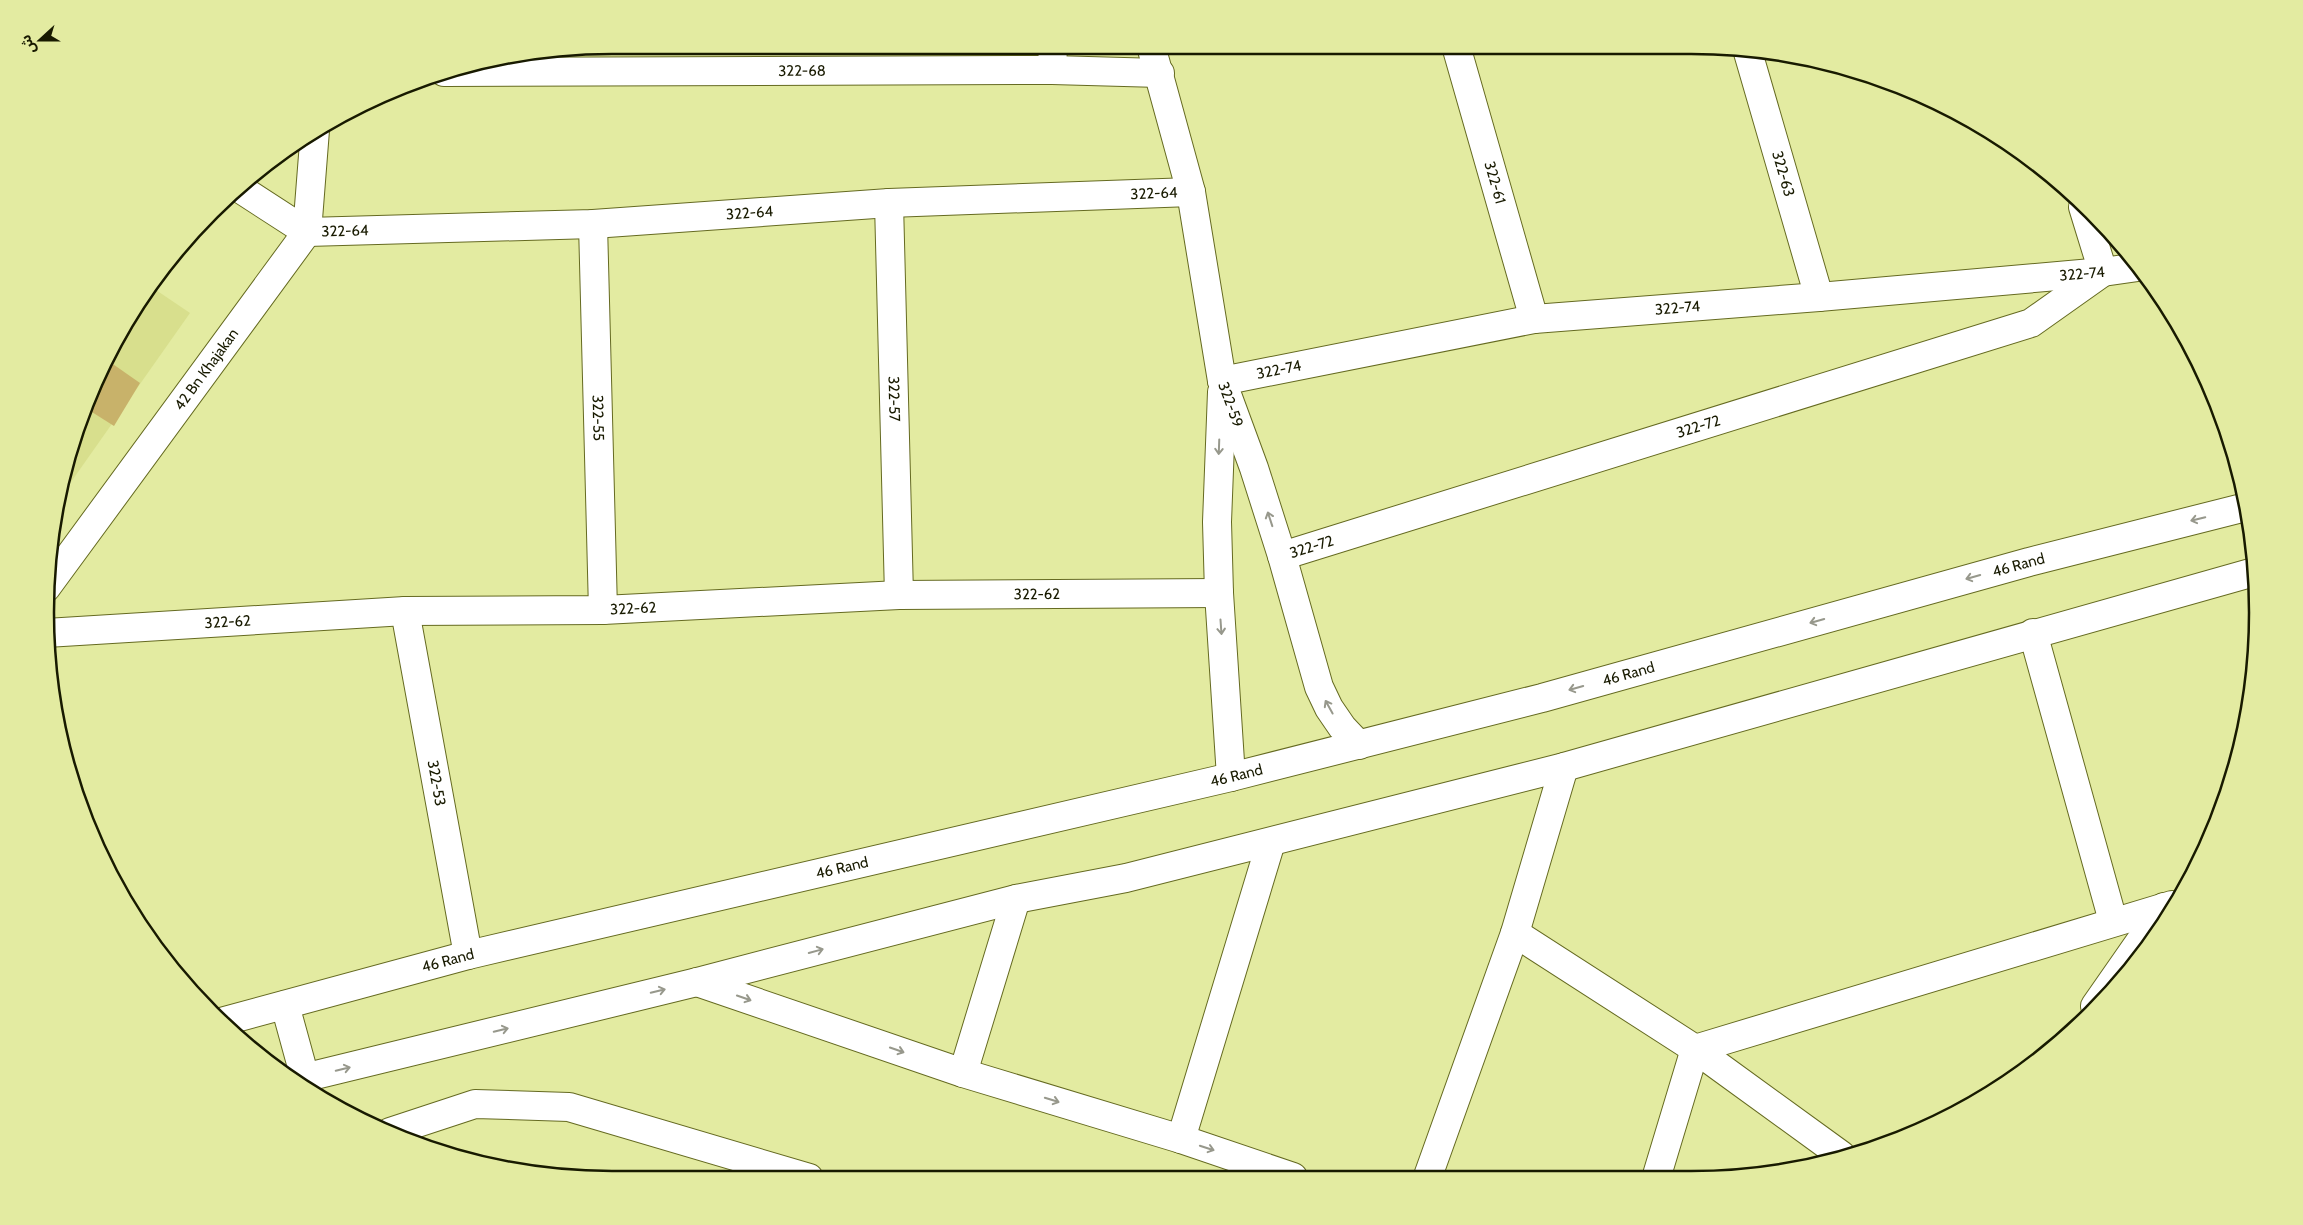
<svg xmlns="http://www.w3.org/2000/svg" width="2303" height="1225" viewBox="0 0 2303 1225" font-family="Cabin,'Noto Sans Arabic',sans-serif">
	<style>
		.built { fill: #d8df8d }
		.building { fill: #c8b26a }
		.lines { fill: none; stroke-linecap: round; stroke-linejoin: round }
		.minor-casing { stroke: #656a21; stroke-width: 30 }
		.major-casing { stroke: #656a21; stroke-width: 30 }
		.minor { stroke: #fff; stroke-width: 28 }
		.major { stroke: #fff; stroke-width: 28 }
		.oneway { stroke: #97988c }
		.labels { text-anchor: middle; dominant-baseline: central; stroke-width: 5; stroke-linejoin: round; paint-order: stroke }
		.street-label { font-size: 15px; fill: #181a00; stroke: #e3eba1 }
		.rim { fill: none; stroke: #181a00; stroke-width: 2.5 }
	</style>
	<rect width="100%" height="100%" fill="#e3eba1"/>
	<path class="built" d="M150 286 190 313 59 499 64 466 88 395 140 297Z"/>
	<path class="building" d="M107 360 140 383 114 426 84 407Z"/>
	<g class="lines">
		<g class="minor-casing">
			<g id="minor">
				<path id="s1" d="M1151 46 1191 192 1222 381 1254 468 1282 556 1319 687 1329 708 1342 727 1359 745"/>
				<path id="s2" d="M1456 46 1534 319"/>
				<path id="s3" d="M1747 49 1819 297"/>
				<path d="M1052 70 1053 45"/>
				<path id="s4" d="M444 72 1052 70 1160 73"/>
				<path id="s5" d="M239 188 307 232 593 224 889 203 1191 192"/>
				<path id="s6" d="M889 203 899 595"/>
				<path id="s7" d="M593 224 603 610"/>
				<path id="s8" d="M1222 381 1534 319 1819 297 2103 272 2138 267"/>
				<path d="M1222 392 1217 522 1219 593 1231 777"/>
				<path id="s9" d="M1282 556 2031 323 2103 272 2083 207"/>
				<path id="s10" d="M46 588 307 232 315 130"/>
				<path id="s11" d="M405 611 468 955"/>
				<path id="s12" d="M46 633 405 611 603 610 899 595 1219 593"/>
				<path d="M2033 633 2113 921"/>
				<path d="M1515 933 1695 1049 1841 1155"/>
				<path d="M697 982 963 1073 1181 1139 1293 1177"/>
				<path d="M2095 1006 2164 907"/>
				<path d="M963 1073 1016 899"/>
				<path d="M390 1132 475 1104 569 1107 809 1178"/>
				<path d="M1181 1139 1271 842"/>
				<path d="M1657 1175 1695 1049 2172 905"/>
				<path d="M1428 1176 1515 933 1564 767"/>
			</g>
		</g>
		<g class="major-casing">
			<g id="major">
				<path d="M285 1005 305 1078"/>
				<path id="s13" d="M221 1022 468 955 1231 777 1542 698 2029 562 2246 507"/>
				<path d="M295 1080 697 982 1016 899 1126 878 1564 767 2254 572"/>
			</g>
		</g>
		<use href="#minor" class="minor"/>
		<use href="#major" class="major"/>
	</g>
	<defs><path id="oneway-shaft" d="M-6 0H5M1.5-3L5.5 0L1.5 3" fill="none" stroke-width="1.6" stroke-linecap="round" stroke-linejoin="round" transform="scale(1.25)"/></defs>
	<g class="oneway">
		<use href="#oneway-shaft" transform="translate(1219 447) rotate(92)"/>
		<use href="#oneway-shaft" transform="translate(1270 519) rotate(-108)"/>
		<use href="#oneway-shaft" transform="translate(2198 519) rotate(166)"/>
		<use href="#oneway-shaft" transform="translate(1973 577) rotate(164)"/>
		<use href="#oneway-shaft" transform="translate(1817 621) rotate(164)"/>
		<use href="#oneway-shaft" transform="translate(1221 627) rotate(86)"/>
		<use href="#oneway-shaft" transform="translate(1576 688) rotate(164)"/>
		<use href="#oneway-shaft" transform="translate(1329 707) rotate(-119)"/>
		<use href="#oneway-shaft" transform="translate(816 951) rotate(-15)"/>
		<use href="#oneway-shaft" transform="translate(658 991) rotate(-14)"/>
		<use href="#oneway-shaft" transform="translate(744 998) rotate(19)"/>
		<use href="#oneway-shaft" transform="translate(501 1030) rotate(-14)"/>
		<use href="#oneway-shaft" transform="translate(897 1050) rotate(19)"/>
		<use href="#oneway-shaft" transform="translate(343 1069) rotate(-14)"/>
		<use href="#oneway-shaft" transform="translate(1052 1100) rotate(17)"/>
		<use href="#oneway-shaft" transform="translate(1207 1148) rotate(18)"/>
	</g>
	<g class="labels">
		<g class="street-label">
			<text stroke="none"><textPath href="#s4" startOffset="358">322-68</textPath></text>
			<text stroke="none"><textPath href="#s3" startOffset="130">322-63</textPath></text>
			<text stroke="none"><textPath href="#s2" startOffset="142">322-61</textPath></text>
			<text stroke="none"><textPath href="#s5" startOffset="929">322-64</textPath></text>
			<text stroke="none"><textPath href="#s5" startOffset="524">322-64</textPath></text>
			<text stroke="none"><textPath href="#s5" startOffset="119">322-64</textPath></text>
			<text stroke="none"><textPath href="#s8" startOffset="868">322-74</textPath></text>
			<text stroke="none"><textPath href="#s8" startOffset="462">322-74</textPath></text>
			<text stroke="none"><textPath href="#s10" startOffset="271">42 Bn Khajakan</textPath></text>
			<text stroke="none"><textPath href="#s8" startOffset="58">322-74</textPath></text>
			<text stroke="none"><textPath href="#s6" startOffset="196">322-57</textPath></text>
			<text stroke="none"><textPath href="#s1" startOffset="368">322-59</textPath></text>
			<text stroke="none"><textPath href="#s7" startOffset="194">322-55</textPath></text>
			<text stroke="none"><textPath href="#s9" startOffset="436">322-72</textPath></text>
			<text stroke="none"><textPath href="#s9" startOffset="31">322-72</textPath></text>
			<text stroke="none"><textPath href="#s13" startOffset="1855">46 Rand</textPath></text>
			<text stroke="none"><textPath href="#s12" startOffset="992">322-62</textPath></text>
			<text stroke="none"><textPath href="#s12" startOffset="588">322-62</textPath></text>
			<text stroke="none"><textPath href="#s12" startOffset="182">322-62</textPath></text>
			<text stroke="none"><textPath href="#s13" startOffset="1450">46 Rand</textPath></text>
			<text stroke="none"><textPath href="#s13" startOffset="1045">46 Rand</textPath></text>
			<text stroke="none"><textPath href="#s11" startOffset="175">322-53</textPath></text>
			<text stroke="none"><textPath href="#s13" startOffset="640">46 Rand</textPath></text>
			<text stroke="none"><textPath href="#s13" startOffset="235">46 Rand</textPath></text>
		</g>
	</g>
	<path d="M0 0H2303V1225H0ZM612 54H1691A558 558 0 0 1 2249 612V613A558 558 0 0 1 1691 1171H612A558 558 0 0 1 54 613V612A558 558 0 0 1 612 54Z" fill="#e3eba1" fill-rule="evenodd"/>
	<path class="rim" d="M612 54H1691A558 558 0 0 1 2249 612V613A558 558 0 0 1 1691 1171H612A558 558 0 0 1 54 613V612A558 558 0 0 1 612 54Z"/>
	<g transform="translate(40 40) rotate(249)" stroke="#e3eba1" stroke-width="4" paint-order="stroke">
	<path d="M0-4L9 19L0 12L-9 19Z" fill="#181a00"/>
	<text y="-8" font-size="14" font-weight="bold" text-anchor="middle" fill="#181a00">ش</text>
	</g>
</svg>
